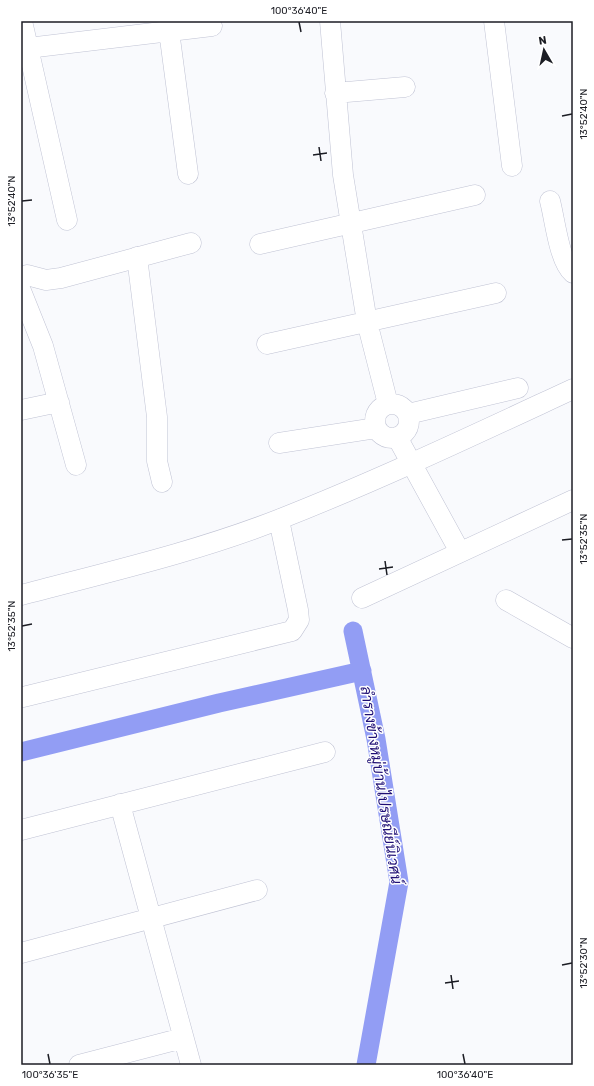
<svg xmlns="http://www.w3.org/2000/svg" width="594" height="1086" viewBox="0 0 594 1086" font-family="Rubik,Sarabun,sans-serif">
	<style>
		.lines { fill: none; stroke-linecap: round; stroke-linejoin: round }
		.canal { stroke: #929df4; stroke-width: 19 }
		.street-casing { stroke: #c0c3d4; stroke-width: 21 }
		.street { stroke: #fff; stroke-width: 20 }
		.ticks { fill: none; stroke: #1c1d24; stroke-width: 1.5 }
		.labels { text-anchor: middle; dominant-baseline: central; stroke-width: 3; stroke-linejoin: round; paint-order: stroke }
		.water-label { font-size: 15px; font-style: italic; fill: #1f0f75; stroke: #fff }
		.neatline { fill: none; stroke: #1c1d24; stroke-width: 1.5 }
		.ticks-label { font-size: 10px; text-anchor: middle; fill: #1c1d24 }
	</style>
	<rect width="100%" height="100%" fill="#f9fafd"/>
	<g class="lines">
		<path class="canal" d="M353 631 376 739 399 882 366 1065
			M21 752 219 703 362 671"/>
		<g class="street-casing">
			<path id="street" d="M22 21 67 220
				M330 21 343 175 367 322 388 404
				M494 21 512 166
				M169 31 188 174
				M28 48 212 26
				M335 93 405 87
				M550 201C555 220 559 261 573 273
				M260 244 475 195
				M137 257 157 417V461L162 482
				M21 279 27 275 46 280 61 278 191 243
				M21 291 43 346 76 465
				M267 344 496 293
				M375 421a17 17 0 1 1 34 0a17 17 0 1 1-34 0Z
				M21 410 59 402
				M408 414 518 388
				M397 437 460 552
				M279 443 376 428
				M21 595C108 572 196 552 280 519 379 480 476 434 573 389
				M362 598 573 500
				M506 600 573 638
				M23 697 292 631 299 620 298 610 279 520
				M120 804 191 1065
				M21 830 325 752
				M21 953 257 890
				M79 1065 183 1038"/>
		</g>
		<use href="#street" class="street"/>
	</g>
	<path class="ticks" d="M299 22 301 32M562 116 572 114M319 147 321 161M313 155 327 153M22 201 32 200M562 540 572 539M385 561 387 575M379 569 393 567M22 626 32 624M562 965 572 963M451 975 453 989M445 983 459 981M48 1054 50 1064M463 1054 465 1064"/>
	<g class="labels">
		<g class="water-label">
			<text transform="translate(381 785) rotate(81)">ลำรางข้างหมู่บ้านไปรษณีย์นิเวศน์</text>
		</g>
	</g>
	<rect width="594" height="1086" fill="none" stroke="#ffffff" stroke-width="44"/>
	<g transform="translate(544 50) rotate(351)" stroke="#ffffff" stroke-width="3" paint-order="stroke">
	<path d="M0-3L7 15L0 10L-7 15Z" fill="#1c1d24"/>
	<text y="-6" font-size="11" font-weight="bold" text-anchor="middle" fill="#1c1d24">N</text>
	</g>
	<rect x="22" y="22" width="550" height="1042" class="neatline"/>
	<g class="ticks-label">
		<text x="299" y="14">100°36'40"E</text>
		<text transform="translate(583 114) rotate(-90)" y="4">13°52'40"N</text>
		<text transform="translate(11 201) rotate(-90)" y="4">13°52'40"N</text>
		<text transform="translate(583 539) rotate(-90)" y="4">13°52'35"N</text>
		<text transform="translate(11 626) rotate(-90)" y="4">13°52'35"N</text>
		<text transform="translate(583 963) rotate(-90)" y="4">13°52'30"N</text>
		<text x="50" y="1078">100°36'35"E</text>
		<text x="465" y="1078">100°36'40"E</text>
	</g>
</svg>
